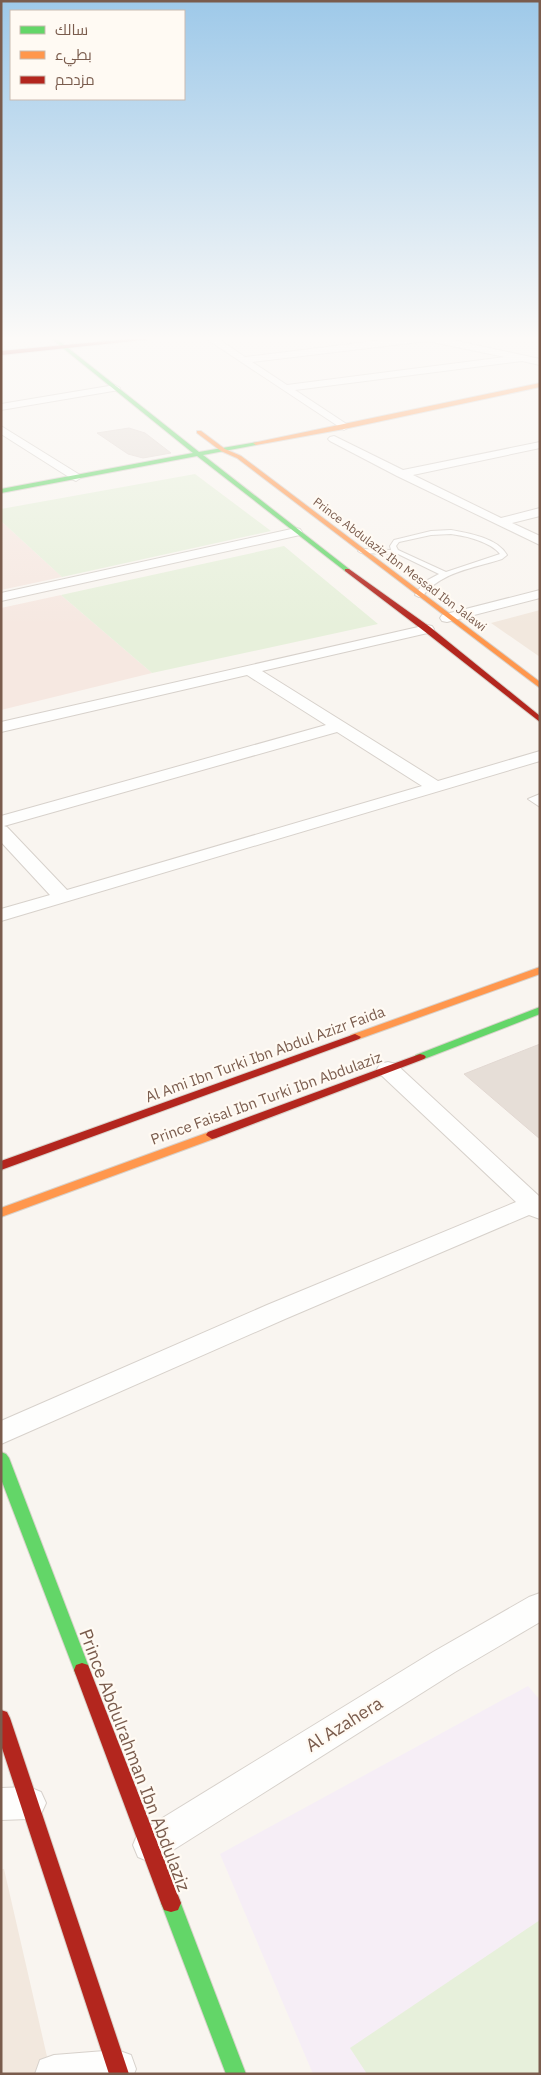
<svg xmlns="http://www.w3.org/2000/svg" width="541" height="2075" viewBox="0 0 541 2075" font-family="'IBM Plex Sans',Cairo,sans-serif">
	<style>
		.residential { fill: #f2e8de }
		.commercial { fill: #f6e8e1 }
		.education { fill: #f6eef6 }
		.green { fill: #e7f0db }
		.building { fill: #e6ded7; stroke: #e2d8d2 }
		.lines { fill: none; stroke-linecap: round; stroke-linejoin: round }
		.lane-casing { stroke: #d7d1cb; stroke-width: 2 }
		.street-casing { stroke: #d7d1cb; stroke-width: 2 }
		.fast-casing { stroke: #d9d2cb; stroke-width: 2 }
		.slow-casing { stroke: #d9d2cb; stroke-width: 2 }
		.jam-casing { stroke: #d9d2cb; stroke-width: 2 }
		.lane { fill: #fefefd; fill-rule: evenodd }
		.street { fill: #fefefd; fill-rule: evenodd }
		.fast { fill: #63d668; fill-rule: evenodd }
		.slow { fill: #ff974d; fill-rule: evenodd }
		.jam { fill: #b3261e; fill-rule: evenodd }
		.labels { text-anchor: middle; dominant-baseline: central; stroke-width: 4.5; stroke-linejoin: round; paint-order: stroke }
		.far-street-label { font-size: 12px; fill: #7a5c4d; stroke: #fffaf3 }
		.street-label { font-size: 15px; fill: #7a5c4d; stroke: #fffaf3 }
		.near-street-label { font-size: 18px; fill: #7a5c4d; stroke: #fffaf3 }
	</style>
	<rect width="100%" height="100%" fill="#f9f5f0"/>
	<path class="residential" d="M540 610V657L491 623Z
		M1 1869H4L51 2074H1Z"/>
	<path class="commercial" d="M1 521 62 577 1 590Z
		M61 595 152 673 1 710V608Z"/>
	<path class="education" d="M528 1686 540 1700V2074H313L220 1854Z"/>
	<path class="green" d="M195 474 271 531 62 577 1 521V509Z
		M284 546 378 624 152 673 61 595Z
		M540 1920V2074H367L350 2048Z"/>
	<path class="building" d="M129 428 145 433 171 453 143 458 128 454 97 433Z
		M540 1044V1139L464 1074Z"/>
	<g class="lines">
		<g class="lane-casing">
			<path id="lane" d="M451 530C468 533 498 538 507 555L502 559C474 568 440 572 422 597H419L415 595 424 582 439 574 398 554 361 553 358 551 361 549 391 550 390 546 394 540 431 531ZM451 534C466 536 491 542 500 554L446 572 398 550 396 546 399 542 431 535Z
				M540 794V807L528 799Z"/>
		</g>
		<g class="street-casing">
			<path id="street" d="M202 336H214L245 357 415 336H434L540 359V365L522 361 295 390 348 425 349 427 344 430ZM427 341 505 357 287 385 252 362Z
				M115 385 120 388 119 390 1 410V404Z
				M1 426 80 475 82 477 76 481 72 479 1 434Z
				M334 436 403 470 540 442V448L413 475 501 518 540 508V516L512 523 540 536V545L397 476 330 441 328 439 330 437Z
				M296 528 300 529 302 532 300 535 1 601V593Z
				M540 590V598L447 622 442 621 440 618 442 615Z
				M427 625 432 626 434 629 432 632 262 671 438 781 540 751V761L1 921V909L50 895 1 842V816L326 725 247 675 1 732V722ZM337 732 422 786 67 890 7 827 4 826Z
				M388 1062 396 1064 540 1197V1219L529 1215 285 1319 1 1444V1421L267 1305 516 1202 380 1074 377 1069 380 1064Z
				M540 1593V1622L455 1672 162 1857 150 1862 138 1857 133 1845 138 1833 433 1652 529 1597Z
				M29 1787 41 1792 46 1803 41 1814 29 1819 1 1820V1788Z
				M117 2050 131 2055 136 2069 134 2074H35L40 2060 54 2055Z"/>
		</g>
		<g class="fast-casing">
			<path id="fast" d="M48 336H53L199 452 258 442 259 443 256 445 203 455 349 569V571H345L197 456 1 493V489L193 453Z
				M540 1007V1014L424 1059H416L414 1057 416 1055Z
				M1 1452 6 1454 9 1458 90 1670 88 1675 82 1677 76 1675 74 1670 1 1479Z
				M171 1894 178 1896 246 2074H226L161 1903 164 1896Z"/>
		</g>
		<g class="slow-casing">
			<path id="slow" d="M540 383V387L344 429 256 445 253 443Z
				M197 431H201L225 449 241 456 540 682V688L237 458 221 451 197 433Z
				M540 967V974L359 1039H351L349 1037 351 1035Z
				M212 1131 218 1135 216 1138 1 1217V1208Z"/>
		</g>
		<g class="jam-casing">
			<path id="jam" d="M161 336H180L1 355V351Z
				M345 569H349L430 627 540 716V722L424 631 345 571Z
				M355 1034 361 1037 359 1039 1 1170V1161Z
				M420 1054 424 1055 426 1057 424 1059 216 1138 212 1139 206 1135 208 1132Z
				M82 1663 88 1665 90 1670 181 1903 178 1910 171 1912 164 1910 161 1903 74 1670 76 1665Z
				M1 1710 7 1712 10 1718 129 2074H109L1 1745Z"/>
		</g>
		<use href="#lane" class="lane"/>
		<use href="#street" class="street"/>
		<use href="#fast" class="fast"/>
		<use href="#slow" class="slow"/>
		<use href="#jam" class="jam"/>
	</g>
	<linearGradient id="sky" x2="0" y2="1"><stop stop-color="#9ec9e9"/><stop offset="0.54" stop-color="#fcfaf8"/><stop offset="1" stop-color="#fcfaf8" stop-opacity="0"/></linearGradient>
	<rect width="541" height="627" fill="url(#sky)"/>
	<g class="labels">
		<g class="far-street-label">
			<text transform="translate(400 564) rotate(37)">Prince Abdulaziz Ibn Messad Ibn Jalawi</text>
		</g>
		<g class="street-label">
			<text transform="translate(265 1054) rotate(-20)">Al Ami Ibn Turki Ibn Abdul Azizr Faida</text>
			<text transform="translate(266 1098) rotate(-20)">Prince Faisal Ibn Turki Ibn Abdulaziz</text>
		</g>
		<g class="near-street-label">
			<text transform="translate(344 1724) rotate(-32)">Al Azahera</text>
			<text transform="translate(135 1760) rotate(69)">Prince Abdulrahman Ibn Abdulaziz</text>
		</g>
	</g>
	<rect width="541" height="2075" fill="none" stroke="#7a5c4d" stroke-width="5"/>
	<rect x="10" y="10" width="175" height="90" fill="#fffaf3" stroke="#cabbb1"/>
	<rect x="20" y="26" width="25" height="8" fill="#63d668" stroke="#cabbb1"/>
	<text x="55" y="35" font-size="15" fill="#7a5c4d">سالك</text>
	<rect x="20" y="51" width="25" height="8" fill="#ff974d" stroke="#cabbb1"/>
	<text x="55" y="60" font-size="15" fill="#7a5c4d">بطيء</text>
	<rect x="20" y="76" width="25" height="8" fill="#b3261e" stroke="#cabbb1"/>
	<text x="55" y="85" font-size="15" fill="#7a5c4d">مزدحم</text>
</svg>
